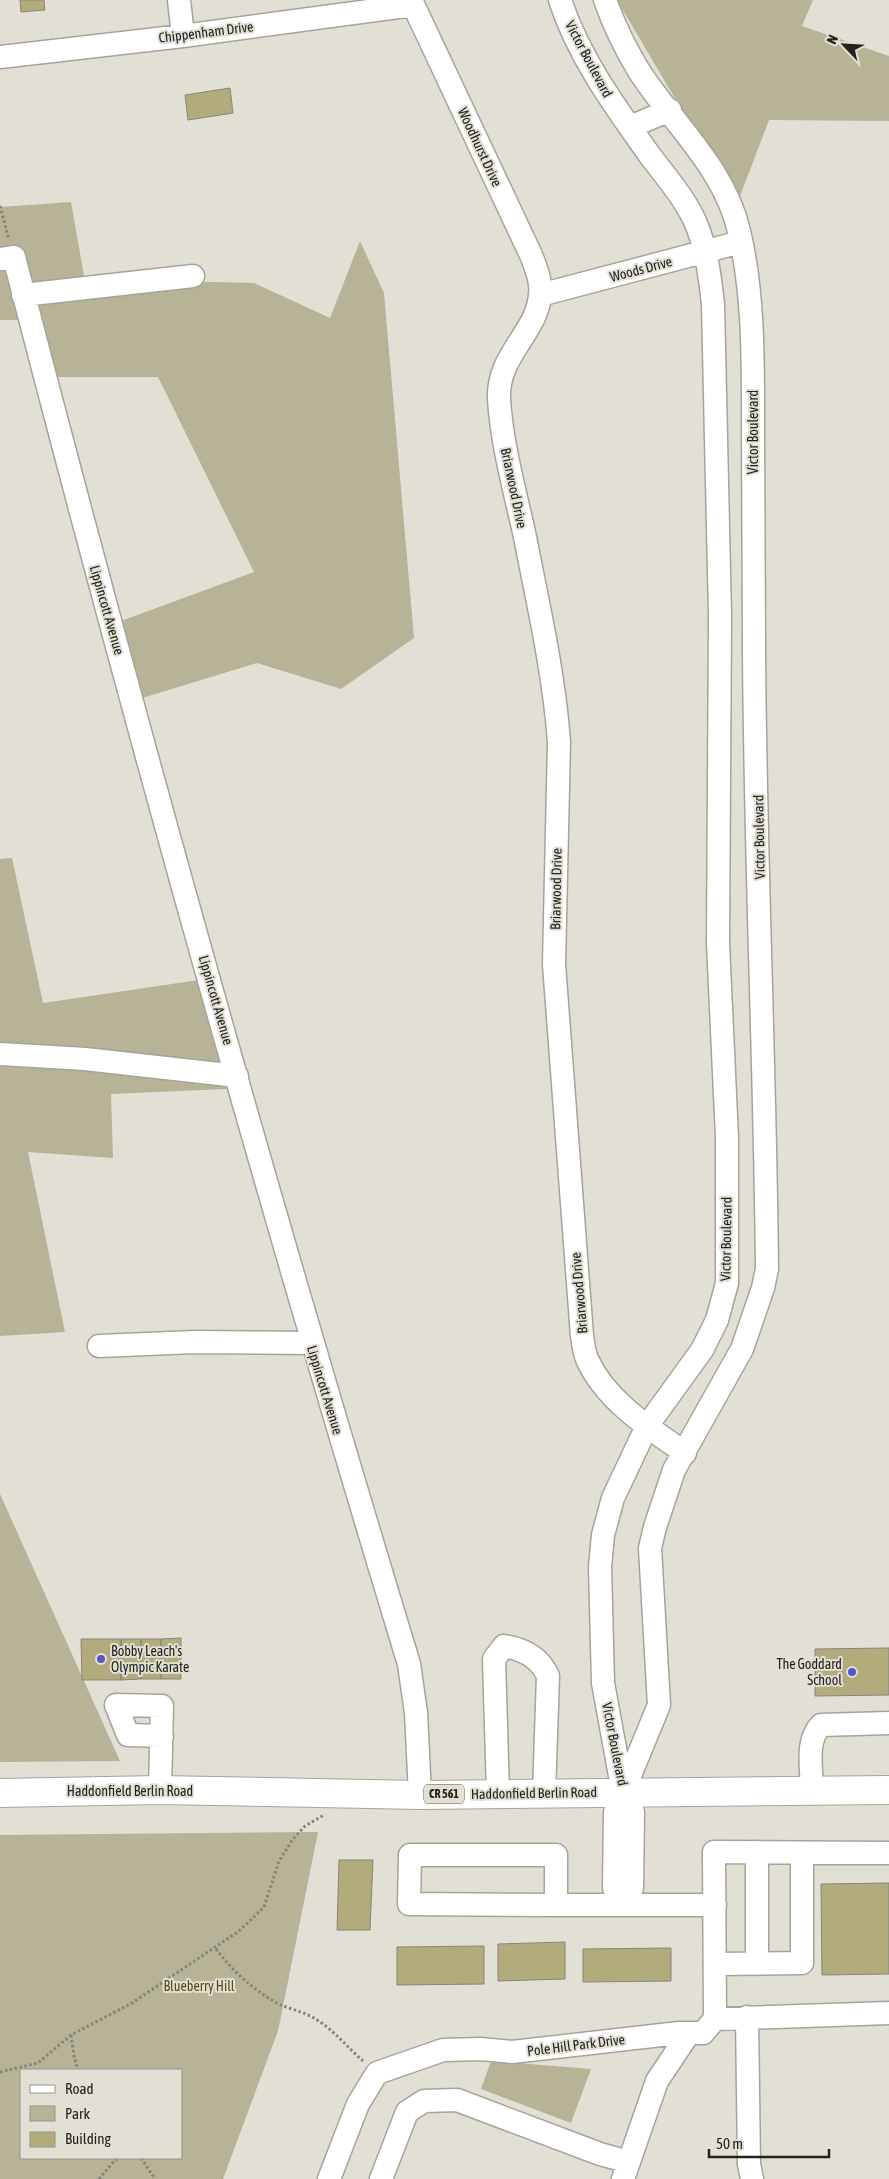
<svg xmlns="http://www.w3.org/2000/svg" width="889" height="2179" viewBox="0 0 889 2179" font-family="'Asap Condensed',sans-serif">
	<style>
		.green { fill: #b7b397; fill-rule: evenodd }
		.building { fill: #b2ac7d; stroke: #87857b }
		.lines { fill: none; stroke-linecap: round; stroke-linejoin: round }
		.minor-casing { stroke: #a5a499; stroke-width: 25 }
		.major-casing { stroke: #a5a499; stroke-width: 30 }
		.path { stroke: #86857d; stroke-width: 3; stroke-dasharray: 2.5 2.5; stroke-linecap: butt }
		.minor { stroke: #fff; stroke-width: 22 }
		.major { stroke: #fff; stroke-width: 28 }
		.poi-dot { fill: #5c53cb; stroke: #e2e0d4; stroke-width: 2 }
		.labels { text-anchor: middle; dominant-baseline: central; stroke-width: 4; stroke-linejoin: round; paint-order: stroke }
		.shield { fill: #e2e0d4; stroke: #5c5b55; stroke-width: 1 }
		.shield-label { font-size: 12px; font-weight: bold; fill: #23221e }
		.street-label { font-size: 14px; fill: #23221e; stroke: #e2e0d4 }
		.poi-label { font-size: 14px; fill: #23221e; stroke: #e2e0d4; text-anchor: start }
		.park-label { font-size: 14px; fill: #524b12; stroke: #e2e0d4 }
	</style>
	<rect width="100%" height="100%" fill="#e2e0d4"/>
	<path class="green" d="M617 0H813L802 26 889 56V121L769 120 737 204Z
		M71 202 86 287 168 281 254 283 330 318 360 241 384 293 414 638 341 689 257 663 139 699 113 624 254 572 158 377H41L29 320H0V207Z
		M12 858 43 1003 219 977 250 1088 111 1094 113 1158 28 1152 65 1332 0 1336V859Z
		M0 1494 120 1761 0 1762Z
		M318 1832 278 2031 223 2179H0V1835ZM21 2070H181V2158H21Z
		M491 2061 591 2069 571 2123 481 2089Z"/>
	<path class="building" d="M20 0H44L45 10 21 12Z
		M230 88 233 113 188 120 185 95Z
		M181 1638V1679H161V1639Z
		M81 1639H121V1680H82Z
		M121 1639H141V1679L121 1680Z
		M141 1639H161V1679H141Z
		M889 1648V1695L815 1696V1649Z
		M339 1860H373L370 1930H337Z
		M889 1883V1974L822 1975 821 1884Z
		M565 1942V1979L498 1981V1944Z
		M484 1946V1984L397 1985V1947Z
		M671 1948V1981L583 1982V1949Z"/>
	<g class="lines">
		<g class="minor-casing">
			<path id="minor" d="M179 0 183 36
				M411 0 531 255C536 268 542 282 540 295 537 333 497 355 499 399 502 446 515 491 525 537 538 604 554 673 559 742L554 964 582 1336C583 1343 584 1352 587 1359 605 1400 649 1428 685 1453
				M560 0C579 58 616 108 651 157 667 178 687 201 697 226 707 251 710 278 713 304L720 616 718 943 727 1138V1283L717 1320 702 1350 647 1426 613 1498 603 1535 600 1567 603 1683 623 1792 633 1812 632 1888 622 1905
				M605 0C614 25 625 48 639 71 673 124 724 167 739 231 754 294 753 363 753 428 753 500 754 572 754 645 755 853 765 1061 767 1269L763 1288 742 1349 674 1470 655 1527 650 1548 659 1705 615 1812 614 1888 622 1905
				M0 57 183 36 413 5
				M630 127 670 110
				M0 259 14 257C136 729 267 1198 409 1664L416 1713 420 1795
				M23 295 193 276
				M540 295 741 242
				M0 1054 85 1059 237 1076
				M99 1346 195 1342 311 1343
				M160 1790 162 1706 116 1705 128 1735 162 1736
				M812 1791C812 1770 805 1741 821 1725L889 1723
				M498 1793 494 1659 504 1646C523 1649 540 1658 548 1676L544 1793
				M757 1852V1964
				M556 1905 409 1904 410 1855H556V1905H715
				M715 1964 802 1963V1853
				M747 2017 749 2164 752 2179
				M715 2019 714 1852 889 1853
				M329 2179 358 2104 377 2073 443 2050 481 2049 512 2052 679 2033H703L715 2019 889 2013
				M381 2179 407 2112 424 2101 457 2100 600 2154 629 2162
				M623 2179 657 2081 689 2033"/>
		</g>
		<g class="major-casing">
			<path id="major" d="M0 1793 160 1790 420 1795 889 1790"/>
		</g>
		<path class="path" d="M0 206 9 240
			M216 1949C232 1970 251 1988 275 2002 288 2009 302 2011 314 2018 333 2029 347 2047 363 2061
			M71 2035 74 2056 78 2070
			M0 2072 38 2063 71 2035 132 2003 239 1931 264 1907 279 1861 293 1839 305 1826 324 1815
			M141 2158 155 2179
			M99 2179 115 2160 120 2158"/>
		<use href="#minor" class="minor"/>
		<use href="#major" class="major"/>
	</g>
	<g class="poi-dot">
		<circle cx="101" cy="1659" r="5"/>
		<circle cx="852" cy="1672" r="5"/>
	</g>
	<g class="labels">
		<rect class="shield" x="424" y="1784.5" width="40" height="19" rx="4"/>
		<g class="shield-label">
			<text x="444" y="1794">CR 561</text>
		</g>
		<g class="street-label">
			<text transform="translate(206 32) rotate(-7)">Chippenham Drive</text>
			<text transform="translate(589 59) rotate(62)">Victor Boulevard</text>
			<text transform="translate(480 147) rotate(65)">Woodhurst Drive</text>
			<text transform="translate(641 269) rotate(-15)">Woods Drive</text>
			<text transform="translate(753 432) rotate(-90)">Victor Boulevard</text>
			<text transform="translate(514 488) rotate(78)">Briarwood Drive</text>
			<text transform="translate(107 610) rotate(74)">Lippincott Avenue</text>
			<text transform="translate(759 837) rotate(-91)">Victor Boulevard</text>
			<text transform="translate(556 889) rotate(-89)">Briarwood Drive</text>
			<text transform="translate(216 1000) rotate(74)">Lippincott Avenue</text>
			<text transform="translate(726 1239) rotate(-89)">Victor Boulevard</text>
			<text transform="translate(579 1293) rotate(-95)">Briarwood Drive</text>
			<text transform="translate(325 1390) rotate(73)">Lippincott Avenue</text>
			<text transform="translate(615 1744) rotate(79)">Victor Boulevard</text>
			<text x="130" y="1791">Haddonfield Berlin Road</text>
			<text transform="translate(534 1793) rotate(-1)">Haddonfield Berlin Road</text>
			<text transform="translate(576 2045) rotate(-7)">Pole Hill Park Drive</text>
		</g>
		<g class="poi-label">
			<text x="111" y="1651">Bobby Leach's<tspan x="111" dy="16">Olympic Karate</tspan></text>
			<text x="842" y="1664" text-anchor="end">The Goddard<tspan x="842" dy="16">School</tspan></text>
		</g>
		<g class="park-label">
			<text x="199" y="1986">Blueberry Hill</text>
		</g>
	</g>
	<rect x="20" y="2069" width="162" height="90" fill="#e2e0d4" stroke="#96948b"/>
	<rect x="30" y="2085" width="25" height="8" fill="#ffffff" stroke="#96948b"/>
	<text x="65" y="2094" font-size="15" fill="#23221e">Road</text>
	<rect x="30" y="2106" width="25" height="15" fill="#b7b397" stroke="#96948b"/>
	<text x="65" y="2119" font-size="15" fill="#23221e">Park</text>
	<rect x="30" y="2132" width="25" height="15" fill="#b2ac7d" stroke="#96948b"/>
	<text x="65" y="2144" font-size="15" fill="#23221e">Building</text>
	<g transform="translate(844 45) rotate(295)" stroke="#e2e0d4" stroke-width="4" paint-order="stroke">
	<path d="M0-4L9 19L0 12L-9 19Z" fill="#23221e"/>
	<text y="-8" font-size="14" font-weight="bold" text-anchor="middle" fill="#23221e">N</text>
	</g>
	<path d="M709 2149v8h120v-8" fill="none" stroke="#23221e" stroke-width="2.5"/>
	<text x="716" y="2149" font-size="15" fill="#23221e" stroke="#e2e0d4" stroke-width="4" paint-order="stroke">50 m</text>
</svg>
